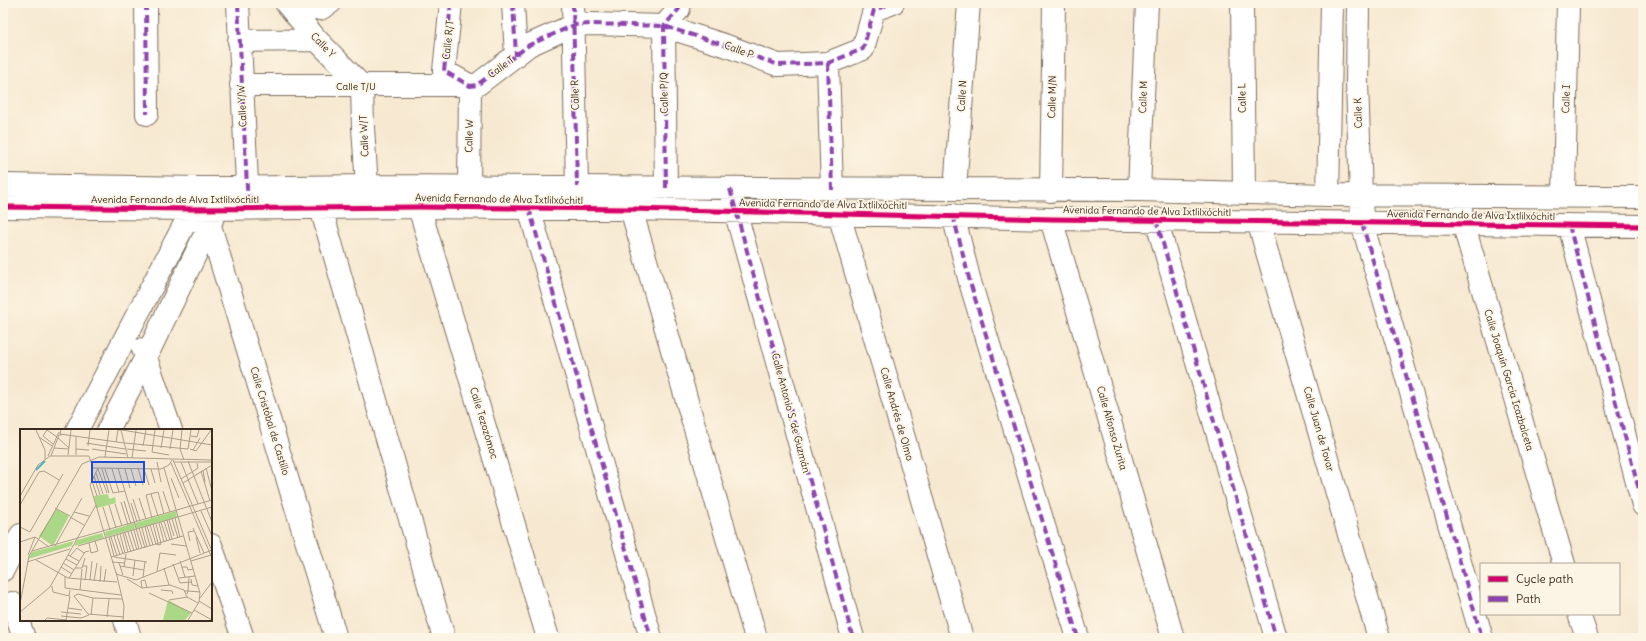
<svg xmlns="http://www.w3.org/2000/svg" width="1646" height="641" viewBox="0 0 1646 641" font-family="Delius,sans-serif">
	<style>
		.lines { fill: none; stroke-linecap: round; stroke-linejoin: round }
		.minor-casing { stroke: #7d6d5d; stroke-width: 24 }
		.minor { stroke: #fff; stroke-width: 22 }
		.quiet { stroke: #8e44ad; stroke-width: 4; stroke-dasharray: 8 4; stroke-linecap: butt }
		.cycleway-casing { stroke: #fcf5e5; stroke-width: 8 }
		.cycleway { stroke: #d6006c; stroke-width: 5 }
		.labels { text-anchor: middle; dominant-baseline: central; stroke-width: 3.5; stroke-linejoin: round; paint-order: stroke }
		.street-label { font-size: 10px; fill: #3b2a1e; stroke: #fcf5e5 }
		.inset-river { fill: none; stroke: #47b5c2; stroke-width: 2 }
		.inset-road { fill: none; stroke: #ac9d89; stroke-width: 1 }
		.view { fill: #1d4ed8; fill-opacity: 0.15; stroke: #1d4ed8; stroke-width: 2 }
		.inset-edge { fill: none; stroke: #3b2a1e; stroke-width: 2 }
	</style>
	<rect width="100%" height="100%" fill="#fcf5e5"/>
	<filter id="ink" filterUnits="userSpaceOnUse"><feTurbulence type="fractalNoise" baseFrequency=".025" numOctaves="2"/><feDisplacementMap in="SourceGraphic" scale="8" xChannelSelector="R" yChannelSelector="G"/><feConvolveMatrix kernelMatrix="1 2 1 2 8 2 1 2 1" color-interpolation-filters="sRGB"/></filter>
	<filter id="wash" filterUnits="userSpaceOnUse"><feTurbulence type="fractalNoise" baseFrequency=".012" numOctaves="4" result="noise"/><feDisplacementMap in="SourceGraphic" scale="16" xChannelSelector="R" yChannelSelector="G"/><feGaussianBlur stdDeviation="0.9" result="paint"/><feColorMatrix in="noise" values="0 0 0 0 0 0 0 0 0 0 0 0 0 0 0 0 0 1.4 0 .05"/><feComposite in="paint" operator="in"/></filter>
	<g filter="url(#wash)">
		<rect width="100%" height="100%" fill="#f7e9d1"/>
	</g>
	<g filter="url(#ink)">
		<g class="lines">
			<g class="minor-casing">
				<path id="minor" d="M146 3 147 114
					M238 3 248 202
					M286 3 317 40 362 86 363 128 367 186
					M295 3 320 9 330 3
					M451 3 444 71 469 85
					M513 3 516 56
					M573 3 577 187
					M1242 3 1244 193
					M1358 3 1357 83 1362 223 1482 638
					M239 41 317 40
					M828 63 832 190 962 638
					M241 85H477L529 45 574 25 591 24 664 26 727 46 778 65 828 63 863 49 874 10 893 3
					M3 185 201 188 367 186 955 189 1139 190 1328 195 1643 197
					M469 187 470 86
					M666 188 664 26 679 9 680 3
					M955 189 969 3
					M1139 190 1147 3
					M1051 191 1054 3
					M1328 195 1332 3
					M1564 196 1568 3
					M732 199 853 638
					M3 207 193 209 419 207 631 209 1051 219 1643 226
					M419 207 548 638
					M321 208 444 638
					M529 208 651 638
					M631 209 756 638
					M1461 209 1463 223 1564 564
					M953 215 970 282 1078 638
					M189 219 210 226 336 638
					M1051 219 1173 638
					M1156 219 1276 638
					M1258 221 1379 638
					M1569 225 1643 505
					M143 349 171 430
					M77 430 194 206
					M108 430 146 357 212 220
					M211 545 243 638
					M3 570 21 535
					M12 603 24 638
					M1579 614 1587 638
					M125 620 130 638"/>
			</g>
			<use href="#minor" class="minor"/>
			<path class="quiet" d="M146 3 147 114
				M238 3 248 208
				M451 3 444 71 470 86 477 85 529 45 574 25 591 24 664 26 727 46 778 65 828 63 863 49 874 10 893 3
				M513 3 516 56
				M573 3 577 187
				M828 63 832 190
				M666 188 664 26 679 9 680 3
				M730 189 853 638
				M529 208 651 638
				M953 215 970 282 1078 638
				M1156 219 1276 638
				M1362 223 1482 638
				M1569 225 1643 505"/>
			<g class="cycleway-casing">
				<path id="cycleway" d="M3 207 193 209 419 207 631 209 1051 219 1643 226"/>
			</g>
			<use href="#cycleway" class="cycleway"/>
		</g>
	</g>
	<g class="labels">
		<g class="street-label">
			<text transform="translate(448 40) rotate(-84)">Calle R/T</text>
			<text transform="translate(323 45) rotate(45)">Calle Y</text>
			<text transform="translate(739 50) rotate(21)">Calle P</text>
			<text transform="translate(501 67) rotate(-36)">Calle T</text>
			<text x="356" y="86">Calle T/U</text>
			<text transform="translate(664 93) rotate(-91)">Calle P/Q</text>
			<text transform="translate(575 95) rotate(-91)">Calle R</text>
			<text transform="translate(962 96) rotate(-86)">Calle N</text>
			<text transform="translate(1052 97) rotate(-89)">Calle M/N</text>
			<text transform="translate(1143 97) rotate(-88)">Calle M</text>
			<text transform="translate(1242 98) rotate(-91)">Calle L</text>
			<text transform="translate(1566 99) rotate(-88)">Calle I</text>
			<text transform="translate(242 106) rotate(-93)">Calle Y/W</text>
			<text transform="translate(1358 113) rotate(-92)">Calle K</text>
			<text transform="translate(364 136) rotate(-93)">Calle W/T</text>
			<text transform="translate(469 136) rotate(-89)">Calle W</text>
			<text x="175" y="199">Avenida Fernando de Alva Ixtlilxóchitl</text>
			<text transform="translate(499 199) rotate(1)">Avenida Fernando de Alva Ixtlilxóchitl</text>
			<text transform="translate(823 204) rotate(1)">Avenida Fernando de Alva Ixtlilxóchitl</text>
			<text transform="translate(1147 211) rotate(1)">Avenida Fernando de Alva Ixtlilxóchitl</text>
			<text transform="translate(1471 215) rotate(1)">Avenida Fernando de Alva Ixtlilxóchitl</text>
			<text transform="translate(1509 380) rotate(73)">Calle Joaquín García Icazbalceta</text>
			<text transform="translate(791 413) rotate(75)">Calle Antonio S. de Guzmán</text>
			<text transform="translate(897 414) rotate(74)">Calle Andrés de Olmo</text>
			<text transform="translate(270 421) rotate(73)">Calle Cristóbal de Castillo</text>
			<text transform="translate(484 423) rotate(73)">Calle Tezozómoc</text>
			<text transform="translate(1112 428) rotate(74)">Calle Alfonso Zurita</text>
			<text transform="translate(1319 429) rotate(74)">Calle Juan de Tovar</text>
		</g>
	</g>
	<g transform="translate(20 429)">
		<rect width="192" height="192" fill="#f7e9d1"/>
		<path d="M88 65 89 70 95 68 96 74 77 79 74 67ZM36 80 49 87 33 117 19 107ZM156 82 157 88 116 100 115 94ZM114 94 115 100 86 108 85 103ZM82 104 84 109 54 117 57 111ZM54 112 51 117 8 130 12 123ZM148 171 171 184 165 191H143Z" fill="#aad886"/>
		<path class="inset-river" d="M16 41 25 32"/>
		<path class="inset-road" d="M16 1 25 21V30M27 1 23 7 33 15M27 1 37 8M41 1 40 5 104 14M101 1 108 29M102 1 192 16M162 1 160 20 164 31M171 7 177 8 179 1M19 8 32 17M56 8V26M38 9 49 19M96 13 98 1H101M66 14 105 20M105 14 168 20 171 1M68 17 70 1M123 17 126 1M34 19 48 20M141 19 144 1M56 20 69 21M72 20 106 25M107 20 126 22M150 20 153 1M170 20 176 22 191 1M173 21 180 9M132 23 135 1M132 23 149 26M48 26 51 1M28 27 39 3M31 27 39 6H42M85 28 89 1M112 29 116 1M153 31 192 122M168 32 192 93M137 33 141 53M154 33H192M161 33 178 75M151 34 192 129M78 39 70 56 96 144M98 39 122 119M118 39 123 56M144 39 180 164 179 173 168 191M186 39 192 62M78 40 87 64M82 40 89 64M85 40 93 64 105 62M92 40 99 63M105 40 110 59M111 40 116 57M124 40 129 56M131 40 135 54M183 41 185 53M181 42 190 72M76 44 83 65M74 47 80 66M151 49 159 69M161 50 178 39 177 34M72 52 77 67M163 54 192 36M143 62 150 83M131 65 138 87M0 67 18 36 30 27H69L73 39 141 40 149 36 152 31M119 69 126 90M113 70 120 92M104 72 111 95M101 73 108 96M111 74 117 93M95 75 102 97M0 76 19 43 24 42 39 51M89 76 96 99M83 78 90 101M35 79 50 87M181 82 192 107M54 83 69 87M50 88 64 96M132 89 126 66 138 63 144 85M155 89 160 108M152 90 158 109M147 91 152 110M149 91 154 107M144 92 150 111M141 93 147 112M139 94 144 113M133 95 138 114M136 95 141 114M130 96 136 115 140 116 141 114M127 97 133 116M0 98 10 103 43 45M125 98 130 117M119 99 125 119M122 99 127 118M173 99 184 124M114 101 119 120M111 102 117 121M108 103 114 122M103 104 108 123M105 104 111 123M100 105 105 124M97 106 103 125M94 107 100 126M89 108 94 127M91 108 97 127M176 108 180 124M170 112 168 103 174 102M0 113 15 108 29 118M69 114 71 124 78 122 75 112M151 115 166 117M35 117 62 69M58 117 192 78M12 122 192 71M8 126 15 108M48 126 59 132M50 127 57 119 64 124M91 128 163 107M94 128 127 133M46 130 57 136M16 131 48 149 97 153M160 132 165 148M171 132 191 126M7 133 50 120M92 133 105 134M43 134 54 141M99 134 103 146M153 135 160 154 171 153M63 137H67L65 151M100 137 124 141M41 138 52 145M104 138 106 125M162 138H167L168 141 173 140M55 139H62L65 129M144 139 149 156M137 142 140 124 156 126M96 143 104 177 103 191M96 145 116 151 192 121M45 147V159L101 166M113 147 115 131M123 148 125 133M49 149 65 123 69 122M159 149 175 147M107 150 122 159M171 150 172 156 178 157M70 151 72 132M74 152 77 134M80 153 81 137M84 153 86 140M32 157 33 163 49 167 50 161M122 159 150 156 164 161 167 168M122 159 121 152 125 151 127 159M60 161 62 140M141 161 152 162 153 165M164 162H168L169 148M129 164 172 184M167 165 168 162 180 163M180 169 192 153M102 170 73 169 58 165 54 167 68 185 104 188M149 171 167 168 178 174M179 172 192 180M0 175 9 127 62 35 79 28 192 31M48 179 62 181M174 181 192 191M0 183 30 158 76 76M41 183 61 185M71 186 73 169M41 187 61 189 69 186M87 188 89 170M25 191 27 189 47 191M46 191 50 167"/>
		<path class="view" d="M72 33H124V53H72Z"/>
		<rect width="192" height="192" class="inset-edge"/>
	</g>
	<rect width="1646" height="641" fill="none" stroke="#fcf5e5" stroke-width="16"/>
	<rect x="1480" y="563" width="140" height="52" fill="#fcf5e5" stroke="#afa495"/>
	<rect x="1488" y="576" width="20" height="6" fill="#d6006c" stroke="#afa495"/>
	<text x="1516" y="583" font-size="12" fill="#3b2a1e">Cycle path</text>
	<rect x="1488" y="596" width="20" height="6" fill="#8e44ad" stroke="#afa495"/>
	<text x="1516" y="603" font-size="12" fill="#3b2a1e">Path</text>
</svg>
